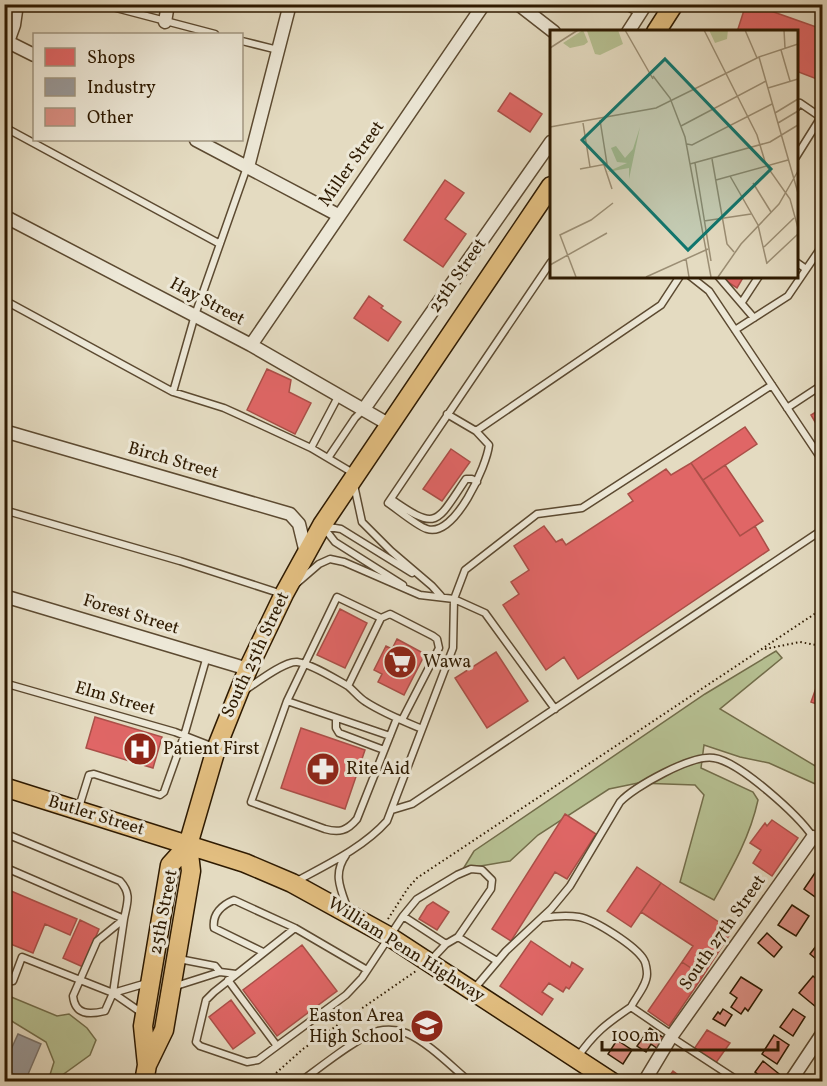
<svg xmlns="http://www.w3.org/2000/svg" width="827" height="1086" viewBox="0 0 827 1086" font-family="Vollkorn,serif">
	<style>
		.green { fill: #b6c092; stroke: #726d4a; stroke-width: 1.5 }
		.shops { fill: #e06666; stroke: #ab4f48; stroke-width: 1.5 }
		.industry { fill: #999; stroke: #79736b; stroke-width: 1.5 }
		.building { fill: #d98e82; stroke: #2e1a01; stroke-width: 1.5 }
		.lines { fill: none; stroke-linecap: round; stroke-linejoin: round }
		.service-casing { stroke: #5c4a31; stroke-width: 9 }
		.minor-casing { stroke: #5c4a31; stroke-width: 15 }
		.primary-casing { stroke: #2e1a01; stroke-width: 21 }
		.path { stroke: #2e1a01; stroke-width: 2; stroke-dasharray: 1.5 3; stroke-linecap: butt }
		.service { stroke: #ede8d7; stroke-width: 6 }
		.minor { stroke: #ede8d7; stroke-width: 12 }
		.primary { stroke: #e2be80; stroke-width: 18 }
		.labels { text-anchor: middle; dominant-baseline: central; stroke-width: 6; stroke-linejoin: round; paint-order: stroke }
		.street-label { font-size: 18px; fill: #2e1a01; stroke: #ede8d7 }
		.poi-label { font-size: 18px; fill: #2e1a01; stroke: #ede8d7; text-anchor: start }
		.inset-road { fill: none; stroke: #9b8e74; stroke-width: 1.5 }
		.view { fill: #0f766e; fill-opacity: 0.15; stroke: #0f766e; stroke-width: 3 }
		.inset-edge { fill: none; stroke: #2e1a01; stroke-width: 3 }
	</style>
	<rect width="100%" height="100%" fill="#e4dbc1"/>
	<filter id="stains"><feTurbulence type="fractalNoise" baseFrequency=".00333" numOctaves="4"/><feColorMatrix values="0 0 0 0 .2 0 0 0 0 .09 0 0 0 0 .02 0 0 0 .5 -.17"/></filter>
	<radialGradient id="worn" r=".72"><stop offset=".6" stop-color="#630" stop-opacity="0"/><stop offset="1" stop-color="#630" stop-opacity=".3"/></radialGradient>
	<path class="green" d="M776 651 782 658 720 709 822 770V787L769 763 740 757 704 745 701 768 753 792 758 800C750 837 732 868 714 900L680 882 704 795 695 785 638 783 609 789 538 835 510 861 463 869 474 851 705 694Z
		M4 994 57 1016 69 1014 87 1028 96 1040 90 1055 54 1081H48L54 1062 46 1042 5 1017Z"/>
	<path class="shops" d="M746 4H751L822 29V81L796 71V32H737Z
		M510 93 542 114 530 132 498 111Z
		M445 180 464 193 445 219 466 234 443 267 404 240Z
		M726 276H744L737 288 723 279Z
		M369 296 383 306 381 308 401 322 388 341 354 318Z
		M267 369 291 380 289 392 311 403 295 434 247 410Z
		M822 408V434L811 415Z
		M745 427 757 444 703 480 691 463Z
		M451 449 470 462 442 501 423 489Z
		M691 463 740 536 755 526 769 550 578 679 564 657 546 670 503 605 519 594 511 582 529 570 514 546 544 526 556 542 562 539 566 545 633 501 628 494 666 469 671 475Z
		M725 465 763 521 740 536 703 480Z
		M340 609 367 623 345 668 317 655Z
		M397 639 425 654 404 695 378 682 382 674 374 670 386 646 392 649Z
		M496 652 528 701 487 728 455 678Z
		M821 674H822V706L811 702Z
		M95 717 162 737 153 768 86 748Z
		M301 728 365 750 345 809 281 788Z
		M565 814 596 834 567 879 555 872 511 941 492 929Z
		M772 820 798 838 772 876 753 863 761 850 750 843 765 823 767 826Z
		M637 867 661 883 631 927 607 911Z
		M661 883 732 931 703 976 682 962 693 946 641 912Z
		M4 888 77 919 70 935 45 924 33 953 8 943 4 950Z
		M433 902 449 912 437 930 419 919 427 906Z
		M80 920 99 929 83 967 63 958Z
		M531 941 570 967 572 962 583 969 569 989 566 987 563 992 549 983 542 992 553 999 542 1015 500 986Z
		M302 945 337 991 277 1036 243 990Z
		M682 962 703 976 669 1026 648 1011Z
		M231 1000 255 1033 233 1049 209 1017Z
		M707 1030 730 1043 715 1064 694 1049Z
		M673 1071 685 1080 683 1082H665Z"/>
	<path class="industry" d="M18 1034 41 1044 26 1079 4 1070V1065Z"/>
	<path class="building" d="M819 867 822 870 821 901 804 889Z
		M792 905 809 916 796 936 778 925Z
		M767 933 782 947 774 957 758 943Z
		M817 945 822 950V964L810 954Z
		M813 976 822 984V999L816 1007 799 993Z
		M741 977 762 990 748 1011 745 1008 741 1014 731 1007 737 998 730 993Z
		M723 1009 732 1015 725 1026 713 1019 718 1012 720 1014Z
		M793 1009 805 1017 793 1036 780 1027Z
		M650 1028 665 1039 658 1049 651 1044 646 1052 637 1046Z
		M774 1035 789 1045 777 1064 762 1054Z
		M617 1040 632 1050 623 1064 608 1054Z
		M763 1061 783 1077 779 1082H767L755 1072Z"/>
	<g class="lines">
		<g class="service-casing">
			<path id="service" d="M101 4 215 34
				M612 4 623 5 640 13
				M774 4H777
				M242 41 278 50
				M796 108 800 103 822 118
				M4 127 220 244
				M796 157 821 117
				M796 262 806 269
				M690 276 709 291 822 460
				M718 276 754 318
				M4 300 173 392 224 408 257 423 311 448 353 473
				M742 302 759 276
				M735 330 788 296 822 246
				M173 392 195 315 247 167
				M787 408 822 385
				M447 414 476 431 489 445C487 465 455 538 427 529 417 526 397 509 388 503L551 262
				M476 431 661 305 680 276
				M311 448 339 395
				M328 458 355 418 364 409
				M354 485 362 522 391 551 432 586 441 596
				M391 499C438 532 436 523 466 479H472L477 482
				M4 510 180 561 282 594
				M323 526 341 529 412 573
				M324 528 335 542 403 585
				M297 583 319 564 330 559 344 562 420 595 454 599 485 613 555 709
				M381 618 337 597 287 701 251 802 325 829C339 833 347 831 357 819L397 718
				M4 683 175 732 216 748
				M244 691C256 683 284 661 297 662 312 664 335 679 348 686
				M287 701 390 736
				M336 718V728L339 733 384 750
				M402 720 439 648 437 639 433 636 390 614 381 618 348 686C354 691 359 698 366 702 383 713 403 721 422 729
				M79 807 89 775 94 774 160 795 164 792 184 736 207 656
				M392 810 412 804 822 530
				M4 833 120 881C132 894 127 903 124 919L97 941 73 996C75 1015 89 1015 105 1011L113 993 124 919 4 867
				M346 855C333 873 340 888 347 907
				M295 882C326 865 363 848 387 821L453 648 454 599 465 570 537 514 582 508 772 385
				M403 916 417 899 457 875 471 869 482 870 492 880 491 889 458 937 446 944
				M542 918C555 916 567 915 579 917 595 920 636 946 644 960 646 963 647 971 647 974 647 985 636 997 631 1007L672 1035
				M458 937 497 961
				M263 952 214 928C212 914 222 905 234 900L295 928
				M179 959 215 966 220 972
				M367 970 295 928 214 992 206 1000 196 1042 200 1046 247 1062 258 1060 346 995 362 978 403 916 446 944 431 960
				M228 980 277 1046
				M4 982 13 981 22 957 113 993 142 1013
				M176 986 220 972 236 974
				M474 989 506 951 551 909 570 886 620 802C634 787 692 754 714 758 740 762 798 815 813 837
				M113 993 147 983
				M671 1037 740 1082
				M577 1058C594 1033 606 1024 631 1007
				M300 1082C318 1069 359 1036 378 1031 387 1029 398 1030 406 1033 428 1042 452 1067 470 1082"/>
		</g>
		<g class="minor-casing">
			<path id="minor" d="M518 4 554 32
				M165 22 168 4
				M628 32 646 4
				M4 40 34 55
				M4 53 14 25 17 4
				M196 140 338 215
				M248 167 290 4
				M4 216 251 345 390 425
				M251 345 484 4
				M364 409 551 142
				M4 431 290 514 299 524 306 553
				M4 596 248 669
				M644 1082 671 1037 813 837 822 842
				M790 1082 822 1034"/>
		</g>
		<g class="primary-casing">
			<path id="primary" d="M656 32 674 4
				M4 787 245 863 292 883 390 937 612 1082
				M147 1065 143 1026 170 865 188 845
				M144 1082 147 1065 164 1030 191 871 188 845 216 749 248 669 284 594 322 525 551 186"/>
		</g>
		<path class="path" d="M765 649 800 642 822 646
			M388 919 408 888 417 878 822 609
			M266 1082 303 1049 416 971"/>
		<use href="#service" class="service"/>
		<use href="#minor" class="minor"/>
		<use href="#primary" class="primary"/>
	</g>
	<defs>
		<g id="supermarket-disc" transform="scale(1.725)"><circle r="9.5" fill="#8f2418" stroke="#ede8d7"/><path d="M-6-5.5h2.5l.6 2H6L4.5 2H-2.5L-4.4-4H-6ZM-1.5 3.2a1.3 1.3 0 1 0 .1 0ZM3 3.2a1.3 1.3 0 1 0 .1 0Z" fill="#fff"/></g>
		<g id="hospital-disc" transform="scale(1.725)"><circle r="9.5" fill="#8f2418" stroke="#ede8d7"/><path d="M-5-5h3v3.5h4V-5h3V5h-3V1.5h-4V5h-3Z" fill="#fff"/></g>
		<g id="pharmacy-disc" transform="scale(1.725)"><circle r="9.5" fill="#8f2418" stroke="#ede8d7"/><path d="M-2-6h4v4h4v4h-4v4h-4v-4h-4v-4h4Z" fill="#fff"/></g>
		<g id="school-disc" transform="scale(1.725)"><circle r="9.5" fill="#8f2418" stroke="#ede8d7"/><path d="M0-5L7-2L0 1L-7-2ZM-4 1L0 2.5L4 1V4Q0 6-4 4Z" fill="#fff"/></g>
	</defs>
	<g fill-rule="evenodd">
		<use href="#supermarket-disc" x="400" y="662"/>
		<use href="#hospital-disc" x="140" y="749"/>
		<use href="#pharmacy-disc" x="323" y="769"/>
		<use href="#school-disc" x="427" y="1026"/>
	</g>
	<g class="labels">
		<g class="street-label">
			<text transform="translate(352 164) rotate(-55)">Miller Street</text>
			<text transform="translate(458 276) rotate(-55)">25th Street</text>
			<text transform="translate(207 302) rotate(28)">Hay Street</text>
			<text transform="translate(173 461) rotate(16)">Birch Street</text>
			<text transform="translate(131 615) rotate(17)">Forest Street</text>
			<text transform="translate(256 655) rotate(-65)">South 25th Street</text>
			<text transform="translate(115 699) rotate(16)">Elm Street</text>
			<text transform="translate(96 816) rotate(17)">Butler Street</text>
			<text transform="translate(164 912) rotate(-79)">25th Street</text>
			<text transform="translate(723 933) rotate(-55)">South 27th Street</text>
			<text transform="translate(406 950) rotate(32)">William Penn Highway</text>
		</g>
		<g class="poi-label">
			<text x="423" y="662">Wawa</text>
			<text x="163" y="749">Patient First</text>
			<text x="346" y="769">Rite Aid</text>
			<text x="404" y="1016" text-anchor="end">Easton Area<tspan x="404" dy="21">High School</tspan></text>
		</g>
	</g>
	<g transform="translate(550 30)">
		<rect width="248" height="248" fill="#e4dbc1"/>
		<path d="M33 0 38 12 34 15 20 18 13 13ZM68 0 73 14 50 25 45 24 37 1ZM159 0H178L177 9 165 13ZM90 97 79 149V138L57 142 77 133 67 132 61 118 66 116 75 128 83 119Z" fill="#b6c092"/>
		<path class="inset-road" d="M75 0 103 49M154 0 207 105 216 135 240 169 248 198M195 0 207 28M234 0 235 18M0 18 28 0M231 20 240 51M209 27 248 163M103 46 120 68 135 107 161 247M218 58 248 49M225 83 248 69M33 93 40 137M228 93 248 81M131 96 216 51M0 97 106 78 209 27 248 14M137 114 142 115 222 74M162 129 177 214 184 222M145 133 161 231M140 134 220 112 248 95M54 135 62 159M30 139 57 134 50 90M180 146 208 195 217 234M166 150 238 130M203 153 221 182M154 191 201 184M214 217 244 188M136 229 139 247M217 233 248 204M0 235 57 203M26 247 10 205 41 190 63 173M96 247 158 219M168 247 191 214 229 174 248 141"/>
		<path class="view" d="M115 29 221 139 138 220 32 110Z"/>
		<rect width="248" height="248" class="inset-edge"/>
	</g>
	<rect width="827" height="1086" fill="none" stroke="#e4dbc1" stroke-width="24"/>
	<rect x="6" y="6" width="815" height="1074" fill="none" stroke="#2e1a01" stroke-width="3"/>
	<rect x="12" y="12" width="803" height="1062" fill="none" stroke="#2e1a01" stroke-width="1.5"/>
	<rect x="33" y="33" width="210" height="108" fill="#ede8d7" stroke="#a19681" stroke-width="1.5"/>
	<rect x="45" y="48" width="30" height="18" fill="#e06666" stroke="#a19681" stroke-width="1.5"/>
	<text x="87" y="63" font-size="18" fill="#2e1a01">Shops</text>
	<rect x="45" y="78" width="30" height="18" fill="#999999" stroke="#a19681" stroke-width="1.5"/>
	<text x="87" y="93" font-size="18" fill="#2e1a01">Industry</text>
	<rect x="45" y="108" width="30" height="18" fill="#d98e82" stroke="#a19681" stroke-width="1.5"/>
	<text x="87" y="123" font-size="18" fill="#2e1a01">Other</text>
	<path d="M602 1041v9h176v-9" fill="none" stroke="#2e1a01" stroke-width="3"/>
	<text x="611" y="1041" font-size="18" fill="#2e1a01" stroke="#ede8d7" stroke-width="4.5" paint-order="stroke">100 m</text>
	<rect width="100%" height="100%" filter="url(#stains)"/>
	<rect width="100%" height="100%" fill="url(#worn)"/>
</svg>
